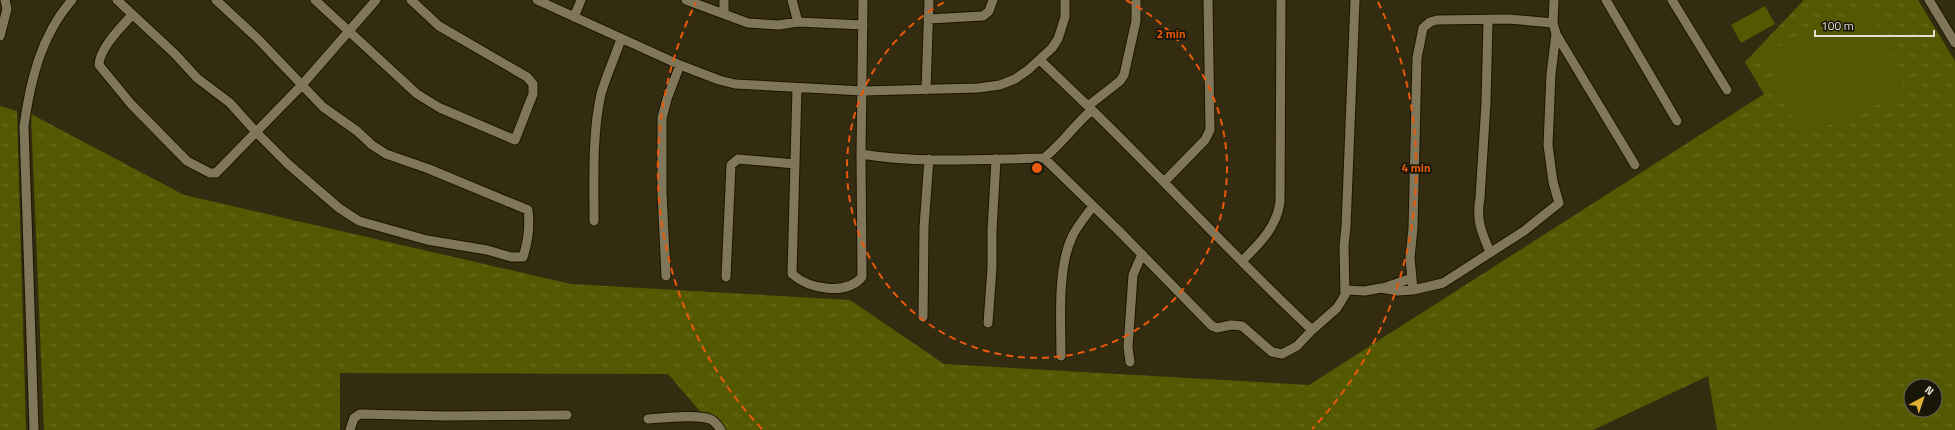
<svg xmlns="http://www.w3.org/2000/svg" width="1955" height="430" viewBox="0 0 1955 430" font-family="'Titillium Web',sans-serif">
	<style>
		.grass { fill: url(#grass-tufts); fill-rule: evenodd }
		.pitch { fill: #545901 }
		.lines { fill: none; stroke-linecap: round; stroke-linejoin: round }
		.minor-casing { stroke: #1c1400; stroke-width: 11 }
		.minor { stroke: #80775a; stroke-width: 9 }
		.ring { fill: none; stroke: #e8590c; stroke-width: 2; stroke-dasharray: 7 5 }
		.centre { fill: #e8590c; stroke: #181509; stroke-width: 2 }
		.ring-label { font-size: 12px; text-anchor: middle; font-weight: bold; fill: #e8590c; stroke: #181509; stroke-width: 3.5; stroke-linejoin: round; paint-order: stroke }
	</style>
	<defs>
		<pattern id="grass-tufts" width="24" height="20" patternUnits="userSpaceOnUse"><rect width="24" height="20" fill="#545901"/><path d="M3 7l-1-3M5 7V3M7 7l1-3M15 17l-1-3M17 17v-4M19 17l1-3" fill="none" stroke="#6c7025"/></pattern>
	</defs>
	<rect width="100%" height="100%" fill="#342c11"/>
	<path class="grass" d="M1804 0H1918L1955 61V430H1717L1708 376 1593 430H716L668 374 340 373V430H44L31 114 184 195 571 284 850 300 944 364 1309 385 1764 94 1745 62ZM1911 386H1935V410H1911Z
		M0 106 17 111 26 430H0Z"/>
	<path class="pitch" d="M1765 6 1775 24 1741 43 1731 25Z
		M1868 7 1906 92 1801 137 1764 53Z
		M1750 421 1877 425V430H1750Z"/>
	<g class="lines">
		<g class="minor-casing">
			<path id="minor" d="M117 0 175 54 197 78 230 103 256 132 288 164 339 208 359 221 427 240 487 250 511 257H523C528 242 530 226 528 210L429 169 386 154 372 145 357 131 323 107 258 39 216 0
				M315 0 417 94 440 108 515 140 533 94V84L527 77 439 26 411 0
				M537 0 680 65 719 80 735 84 863 91 978 88 1000 85 1015 79 1028 70 1052 48 1058 39 1065 17V0
				M686 0 748 23 779 25 798 22 863 25
				M792 0 798 22
				M1554 0 1553 23 1556 34 1635 165
				M1606 0 1677 121
				M1672 0 1727 90
				M1929 0 1955 43
				M724 14V0
				M132 15C121 27 99 49 99 65L131 104 187 161 210 173H216L301 86 376 0
				M574 17 581 0
				M928 19 983 16 989 11 993 0
				M1488 21 1486 103 1480 198C1476 220 1481 231 1490 252
				M0 36 7 9 5 0
				M1040 60 1092 110
				M797 88 792 274C809 289 846 296 862 277L861 154 863 0
				M926 90 929 0
				M1088 106 1120 81 1124 75 1136 21V0
				M861 154C921 164 984 159 1044 158L1119 231 1212 326 1217 328 1231 325 1242 326 1272 352 1282 354 1297 346 1312 330 1337 308 1345 295 1344 246 1346 227 1355 0
				M1044 158C1062 144 1074 125 1092 110 1166 182 1236 259 1312 330
				M1164 182 1205 140 1210 130 1208 0
				M594 221C594 180 592 134 601 94 606 76 615 57 621 39
				M1242 261C1259 244 1277 227 1280 202L1281 0
				M666 276 662 193V118L667 99 680 65
				M726 277 731 165 738 159 795 164
				M1383 288 1412 278
				M1346 290 1365 291 1381 288 1398 291 1413 290 1443 283 1524 231 1559 203 1553 182 1548 145 1551 74 1556 34
				M1413 290 1410 258 1413 228 1417 58 1423 28 1430 22 1437 20 1509 19 1553 23
				M923 317 924 227 929 159
				M988 323 992 268V231L996 159
				M1061 356C1061 321 1057 269 1072 237 1077 226 1086 216 1093 206
				M1130 362 1128 347 1133 275 1142 254
				M648 419C663 418 696 414 710 419 715 421 718 426 721 430
				M34 430 24 126C30 82 41 35 72 0
				M350 430 354 418 360 414 444 416 567 415"/>
		</g>
		<use href="#minor" class="minor"/>
	</g>
	<g class="ring">
		<path d="M1126 0A190 190 0 1 1 948 0"/>
		<path d="M762 429A379 379 0 0 1 696 2M1378 2A379 379 0 0 1 1312 429"/>
	</g>
	<circle cx="1037" cy="168" r="6" class="centre"/>
	<g class="ring-label">
		<text x="1171" y="38">2 min</text>
		<text x="1416" y="172">4 min</text>
	</g>
	<g transform="translate(1923 398) rotate(40)"><circle r="19" fill="#181509" stroke="#696558"/>
	<path d="M0-3L7 15L0 10L-7 15Z" fill="#deb133"/>
	<text y="-6" font-size="11" font-weight="bold" text-anchor="middle" fill="#e2ddce">N</text>
	</g>
	<path d="M1815 30v6h119v-6" fill="none" stroke="#e2ddce" stroke-width="2"/>
	<text x="1821" y="30" font-size="12" fill="#e2ddce" stroke="#181509" stroke-width="3" paint-order="stroke">100 m</text>
</svg>
